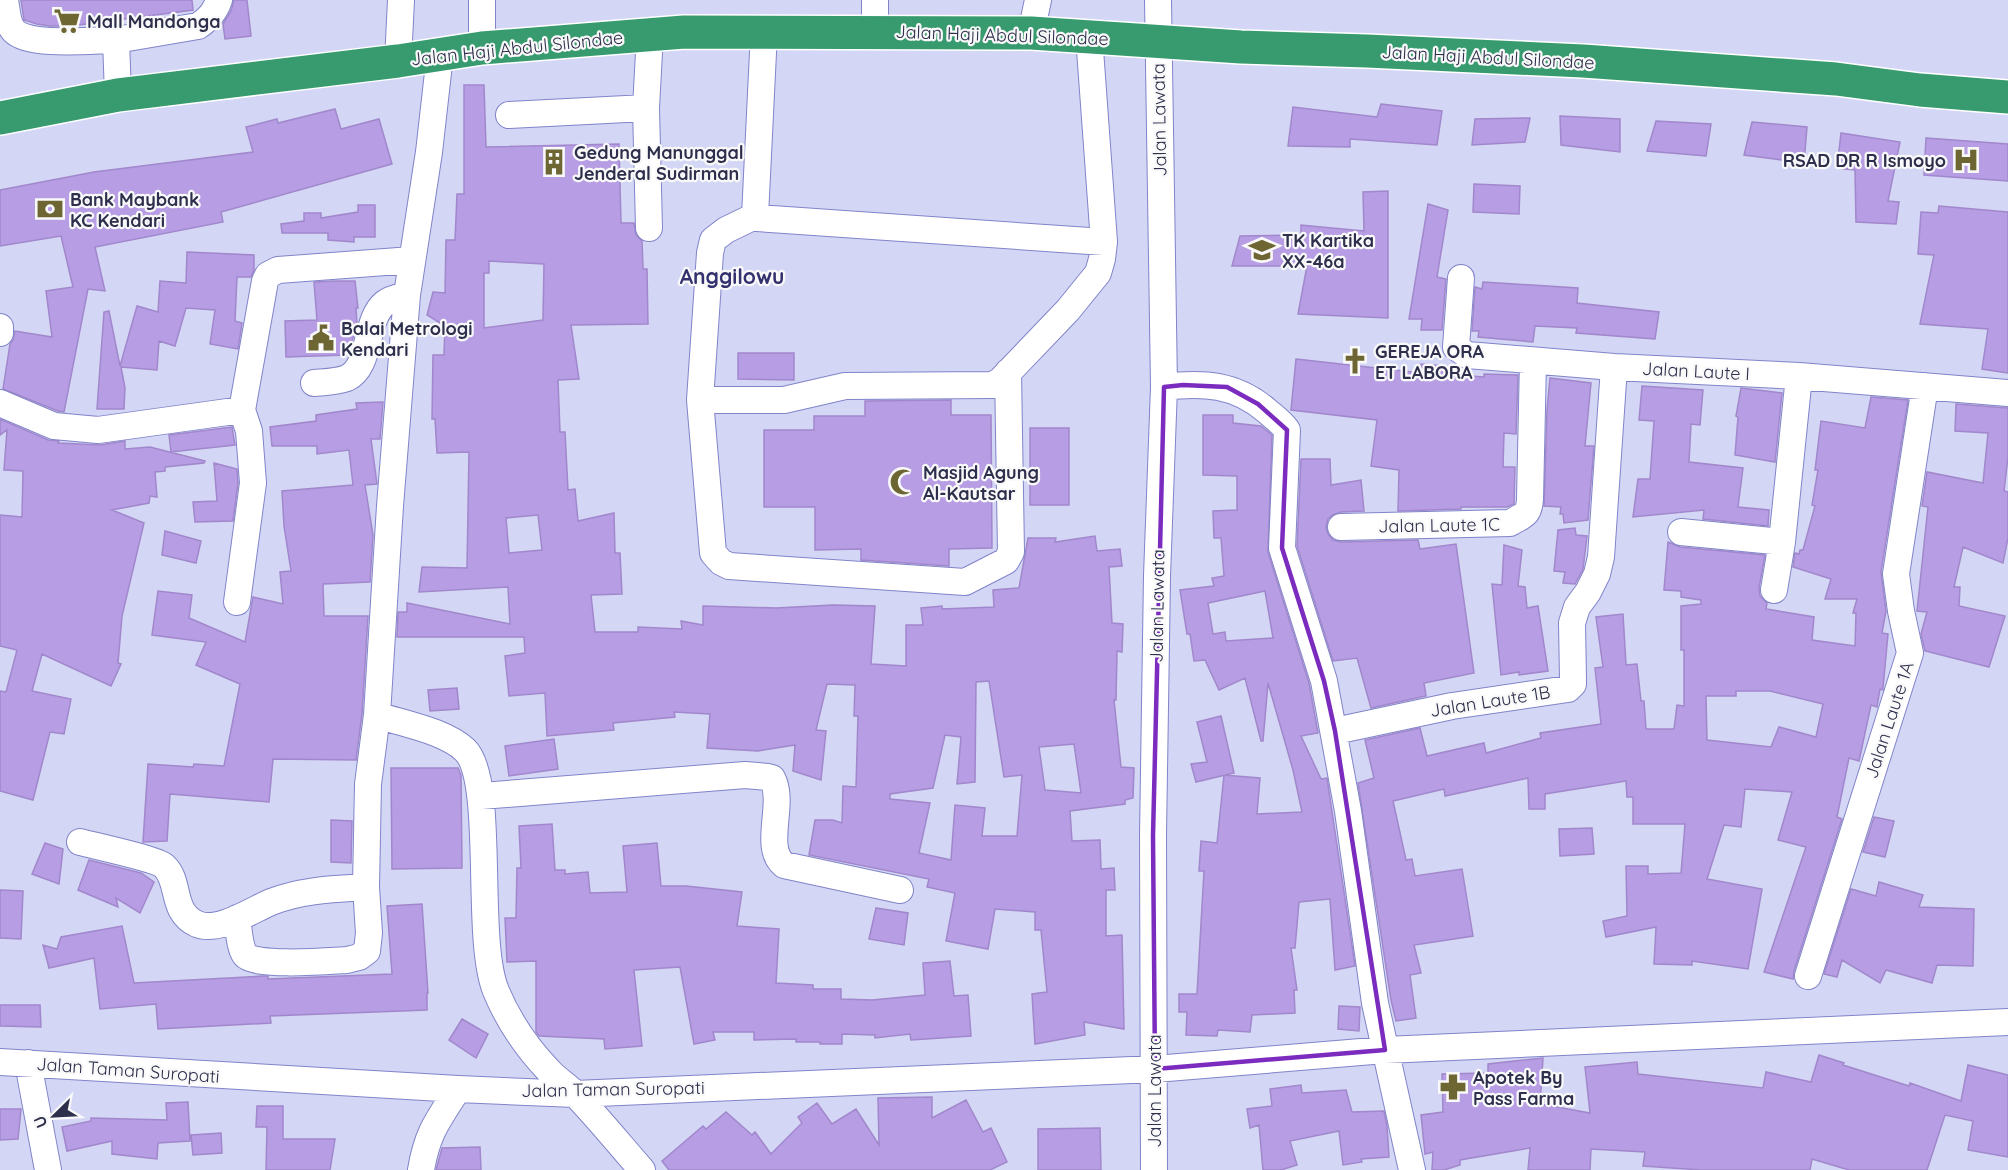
<svg xmlns="http://www.w3.org/2000/svg" width="2008" height="1170" viewBox="0 0 2008 1170" font-family="Quicksand,sans-serif">
	<style>
		.building { fill: #b79de3; stroke: #a187cb; stroke-width: 1.5; fill-rule: evenodd }
		.lines { fill: none; stroke-linecap: round; stroke-linejoin: round }
		.minor-casing { stroke: #8184c9; stroke-width: 28 }
		.highway-casing { stroke: #fff; stroke-width: 36 }
		.minor { stroke: #fff; stroke-width: 26 }
		.highway { stroke: #379b6f; stroke-width: 33 }
		.marked { fill: none; stroke: #7b2cbf; stroke-width: 4.5; stroke-linejoin: round }
		.labels { text-anchor: middle; dominant-baseline: central; stroke-width: 4.5; stroke-linejoin: round; paint-order: stroke }
		.poi-label { font-size: 18px; font-weight: bold; fill: #2d2f4c; stroke: #f9f9f9; text-anchor: start }
		.street-label { font-size: 18px; fill: #2d2f4c; stroke: #f9f9f9 }
		.quarter-label { font-size: 21px; font-weight: bold; fill: #33316e; stroke: #f9f9f9 }
	</style>
	<rect width="100%" height="100%" fill="#d3d6f4"/>
	<path class="building" d="M21 0H192L193 10 71 26H49L37 24 24 20Z
		M234 0H247L251 36 225 39 223 24 231 11Z
		M464 85H484L486 147 619 144 621 223H634L636 235 642 241 643 269H647L648 324 571 325 579 379 558 380 560 432H565L568 490 575 489 578 521 614 513 615 553H620L622 594 591 595 595 632H638V627L682 629 681 621 703 625V606L776 608 833 605 875 606 871 664 906 666V625H923L921 608 942 606V609L994 607 993 590 1019 588 1028 538H1056L1055 542 1095 536 1097 551 1120 549 1122 566 1109 567 1112 623 1123 624 1122 652 1117 651 1116 700H1114L1121 767 1134 768 1133 798 1125 800V804L1070 811 1072 841 1100 840 1101 869 1114 868 1115 890H1106V936L1122 935 1124 1029 1084 1022 1085 1035 1035 1044 1032 994 1047 992 1041 930H1035V912L995 909 988 949 946 941 955 893 927 887 929 879 809 855 815 820H833L842 823 843 786 856 787 858 716H854L855 685 827 684 816 730 826 731 821 780 793 771 795 745 758 751 707 748 710 714 674 712 675 717 613 723 614 730 547 736 545 693 509 696 505 656 525 653 524 637H397L398 612H407V603L510 624 508 587 419 592 422 567 467 568 469 452 437 453 435 419H432L433 355H444L445 326 427 315 433 292 445 293 446 240H455L457 194H464ZM489 261 544 264 543 320 484 328V273H489ZM538 515 542 550 509 553 506 518ZM989 681 1004 777 1022 775 1017 836H982L985 808 955 805 951 860 919 853 930 803 890 799V794L933 788 945 735 961 737 957 784 975 782 976 682ZM1074 744 1081 793 1045 790 1039 747Z
		M1381 104 1442 111 1437 145 1350 139V147L1288 146 1293 107 1377 117Z
		M335 109 341 129 379 119 392 164 221 212 223 222 95 247 105 291 88 289 64 412 58 411 3 389 10 344 13 340 15 331 52 337 46 291 73 287 61 236 0 246V190L94 172 253 152 246 127 277 119 278 123Z
		M1560 116 1620 119V152L1561 145Z
		M1530 118 1525 142 1472 145 1475 119Z
		M1656 121 1711 124 1706 156 1647 151Z
		M1752 122 1807 127 1804 163 1744 155Z
		M1841 133 1900 142 1888 201 1899 202 1896 224 1856 222 1855 170 1837 168Z
		M1926 138 2008 144V181L1924 175Z
		M1474 184 1520 186 1519 214 1473 212Z
		M1388 191V318L1298 314 1307 266H1232L1240 236 1301 235V225L1364 231 1363 192Z
		M1428 204 1448 210 1437 277 1446 279 1442 330H1421L1422 319H1409Z
		M358 205H375V237H354V242L328 240V233H282L281 224 304 221V213H321V218L358 212Z
		M1939 206 2008 212V373L1982 369 1988 329 1920 324 1934 255 1918 254 1921 212 1938 213Z
		M187 252 254 255V270L251 277H237L235 321 242 323 238 349 210 344 215 310 186 308 175 346 159 341 157 370 121 367 125 388 124 409H97L104 312 109 311 120 366 137 306 158 312 160 281 186 283Z
		M335 281H355L358 308H356L357 324 348 355 286 357 285 321 317 320 314 282Z
		M1483 282 1578 288 1577 303 1659 312 1655 339 1576 333 1577 328 1535 326 1533 342 1478 337 1479 331H1472L1475 287 1482 289Z
		M738 353H794V380L738 379Z
		M1296 359 1421 373V364L1445 366 1444 374 1484 377V374L1518 375 1516 434 1504 433 1503 467H1515L1514 504 1507 507H1461V509L1398 511 1399 470 1371 466 1377 420 1291 410Z
		M1550 378 1591 383 1585 446H1594L1588 520 1564 523 1563 514H1560L1561 507 1544 506 1547 410Z
		M1642 386 1703 390 1700 425 1691 424 1689 462 1743 468 1738 507 1769 510 1768 526 1703 519 1704 510 1633 517 1638 479H1650L1654 421 1639 420Z
		M1741 388 1782 393 1775 462 1735 455 1738 417 1736 416Z
		M1871 397 1908 400 1881 572 1886 611 1882 633 1888 634 1883 688V690L1880 689 1877 707 1871 705 1859 761 1849 758 1837 817 1842 819 1794 971 1793 979 1764 972 1806 847 1778 840 1792 792 1745 789 1741 827 1724 825 1707 879 1762 889 1748 969 1692 961V965L1654 964 1656 927 1606 937 1603 921 1627 916 1626 866H1648V874L1681 873 1685 824H1633V797H1627L1626 781 1545 794V809H1529L1528 778 1445 796 1444 789 1393 801 1406 860 1412 859 1415 876 1462 869 1473 936 1414 945 1421 973 1410 975 1416 1018 1396 1021 1391 1000 1358 783 1374 778 1365 740 1420 728 1427 756 1484 743 1486 753 1541 738 1540 733 1601 724 1595 668 1603 667 1596 617 1623 614 1626 665 1637 664 1641 701H1644L1646 729H1674L1677 705 1684 706V650H1681V606L1701 604V600L1681 597V591L1664 590 1668 542 1680 547 1765 555 1759 588 1760 596 1767 603 1766 609 1814 617 1812 640 1855 646 1856 613H1853L1857 599H1825L1831 579 1793 567 1795 553 1799 554 1800 550H1803L1815 506 1812 505 1818 470H1815L1821 421 1865 428ZM1736 691H1770L1823 704 1816 737 1779 727 1771 747 1707 740 1706 696H1736Z
		M951 400V415H991L992 548 949 549V566L861 560V549L815 550V507H764V430H814V416H865V401Z
		M383 402 380 439H371L377 484 365 485 373 535 370 582 323 584 324 616H368L362 714 356 760 273 759 269 802 170 794 167 841 143 842 148 764 193 767 194 764 224 766 240 684 196 665 206 642 152 635 158 591 192 595 189 618 245 642 253 597 283 604 280 572 291 571 284 526 282 491 353 485 349 450 317 454V446H272L270 427 316 421V415L357 409 356 403Z
		M1956 404 2008 408V457L2004 491 2008 492V538L2003 563 1963 547 1954 587H1960L1959 606 2005 616 1989 667 1925 651 1921 634 1927 612 1917 611 1928 507 1922 506 1927 472 1983 483 1988 433 1955 431Z
		M1203 415H1233V423L1261 426 1272 435 1268 552 1309 683 1318 733 1301 736 1321 779 1327 778 1355 966 1335 970 1330 899 1299 902 1295 948H1291L1297 990H1294L1295 1013 1252 1015 1250 1032 1218 1030 1217 1036 1186 1035 1187 1012H1179V994H1197L1204 871H1199L1201 841 1217 843 1224 775 1260 778 1257 814 1302 812 1293 770 1268 683 1263 741H1261L1245 678 1219 690 1205 660 1194 661 1190 634H1187L1180 590 1214 586 1212 578 1224 576 1221 538H1214L1213 511 1237 510V476L1203 475ZM1265 591 1273 638 1226 641 1225 632 1213 634 1208 603Z
		M0 419 48 440 59 441 58 443 100 445 125 441V449L150 447 205 461 204 463 165 467V471L155 472 157 497 150 496 149 503 112 510 144 523 122 616 118 663 121 664 111 686 42 654 32 691 71 699 64 734 50 732 33 800 0 791V691L6 692 17 650 0 646V515L22 517 23 471 4 470 7 430 0 435Z
		M232 427 235 445 171 452 169 435Z
		M1030 428H1069V505H1030Z
		M1301 459H1330L1331 485 1361 480 1364 511 1341 512 1333 515 1328 519 1326 527 1328 534 1333 540 1341 542 1418 540 1420 549 1456 544 1474 673 1424 683 1426 696 1371 708 1357 658 1333 661 1297 546Z
		M214 463 237 469 238 483 233 521 195 522 193 502 217 501Z
		M1575 528 1576 535 1587 536 1583 569 1575 584 1563 583 1565 572 1554 571 1558 530Z
		M165 531 201 541 196 563 162 555Z
		M1504 545 1522 550 1518 586 1525 587 1527 608 1538 606 1548 671 1519 675V672L1501 675 1492 584 1502 585Z
		M457 688 459 709 430 711 428 690Z
		M1221 716 1234 773 1196 782 1191 764 1207 762 1197 722Z
		M554 739 558 769 509 776 505 746Z
		M391 768H458L461 775 462 868 392 869Z
		M1874 817 1894 821 1885 857 1863 852Z
		M331 820 352 821 351 863 331 862Z
		M552 824 555 870H565V874L588 872 590 893 627 892 623 846 657 843 661 886H686L742 892 737 926 779 929 776 983 813 985V989H841V999L872 1000 925 995 923 963 950 961 954 996 968 995 971 1036 911 1040 910 1034 875 1038V1035L842 1034V1044H820V1042H796V1039L754 1040V1032H713L715 1040 694 1044 680 967 634 970 642 1046 605 1049 604 1039 539 1036 536 1032V961L507 962 505 918H516L517 868H521L519 826Z
		M1592 828 1594 854 1560 856 1559 829Z
		M45 843 63 849 59 884 32 874Z
		M89 860 141 873 154 882 140 913 116 898 118 907 78 890Z
		M1879 882 1923 895 1919 907 1974 909 1973 966 1937 965 1932 983 1886 970 1880 983 1842 960 1837 977 1824 974 1851 889 1876 896Z
		M0 890 23 891 21 939 0 938Z
		M422 904 428 993H427V1010L270 1016 271 1023 158 1029 156 1004 100 1009 94 958 49 968 43 945 57 949 61 937 122 926 134 983 263 976H268V979L392 974 387 906Z
		M876 908 908 913 904 945 869 939Z
		M0 1005H40L41 1027 0 1026Z
		M1339 1006 1360 1007 1359 1031 1338 1029Z
		M462 1019 488 1034 476 1058 449 1040Z
		M1819 1055 1844 1063 1843 1065 1909 1086 1910 1083 1961 1101 1968 1065 2008 1075V1157L1968 1150 1973 1121 1945 1115 1927 1170H1849L1812 1159 1810 1170H1701L1643 1166 1645 1152 1591 1149 1590 1170H1528L1530 1148 1460 1160V1165L1444 1170H1432L1433 1152 1425 1154 1421 1115 1443 1112 1442 1074 1488 1073V1064L1543 1058 1540 1104 1590 1113 1585 1067 1637 1062 1638 1074 1763 1088 1766 1072 1811 1082Z
		M1301 1085 1302 1093 1346 1090 1352 1112 1384 1111 1387 1126 1389 1157 1361 1159 1362 1162 1343 1165 1339 1131 1290 1141 1297 1165 1281 1170H1263L1259 1125 1250 1128 1247 1109 1272 1106 1270 1089Z
		M932 1097V1118L966 1100 983 1132 991 1128 1007 1162 990 1170H669L662 1161 703 1126 706 1129 726 1112 752 1135 755 1132 771 1154 802 1123 798 1117 817 1103 832 1124 856 1109 879 1145 878 1098Z
		M188 1102 190 1141 158 1143 157 1159 112 1154V1141L67 1151 62 1127 91 1121V1118L167 1120 166 1103Z
		M257 1106H283V1139H335L330 1170H266L267 1127H256Z
		M0 1109H21L18 1139 0 1140Z
		M1100 1128 1101 1170H1038V1129Z
		M221 1133 222 1153 193 1155 191 1135Z
		M480 1147 481 1170H436L442 1148Z"/>
	<g class="lines">
		<g class="minor-casing">
			<path id="minor" d="M5 0C7 10 7 24 14 31 30 47 94 40 116 40
				M482 0V48
				M764 32 755 216 757 218 1104 242
				M875 33V0
				M1031 33 1038 0
				M440 55 429 152 407 295 390 506 377 715C404 724 445 731 465 750 496 780 474 938 496 991 508 1020 528 1049 549 1071 557 1080 568 1086 576 1095 599 1119 620 1145 642 1170
				M398 61 401 0
				M118 95 116 40 198 26C209 19 215 12 219 0
				M509 115 646 108
				M755 216 726 230 713 240 710 253 700 400H784L845 386 993 385 1001 380 1068 310 1098 273 1102 259 1104 242 1089 36
				M649 228 646 108 650 34
				M1461 278 1456 347 1467 355 1614 367 1799 376 2008 393
				M0 327V333
				M314 383C325 382 337 382 347 378 372 366 364 320 385 303 391 298 400 297 407 295
				M1164 387C1203 382 1236 384 1267 411 1274 417 1281 422 1287 430L1282 548 1324 681 1348 811 1375 1003 1412 1170
				M700 400 713 553 721 562 729 566 965 582 1006 561 1011 552 1008 372
				M0 403 54 426 98 430 242 410
				M1341 527 1510 523C1523 515 1529 516 1530 499L1533 361
				M1681 532 1782 542
				M1774 590 1782 542 1799 376
				M237 602 253 483 249 431 242 410 265 281 268 275 278 270 412 260
				M1335 731 1452 706 1568 689 1573 684V679L1572 623 1577 607 1588 592 1597 574 1601 557 1614 367
				M481 796 745 775 768 777 772 778C786 803 762 847 784 865L900 890
				M80 842C95 846 156 859 164 866 181 881 170 912 197 924 218 933 252 910 271 902 301 890 334 889 366 887L368 784 377 715
				M237 918C239 929 239 946 245 955 255 967 329 961 347 960L359 957 367 951 369 933 366 887
				M1808 976 1910 653 1901 611 1896 574 1925 386
				M0 1062 458 1089 575 1094 1155 1069 1385 1050 2008 1022
				M28 1063 48 1170
				M421 1170C427 1133 438 1120 458 1089
				M1154 1170 1153 836 1157 576 1164 387 1158 0"/>
		</g>
		<g class="highway-casing">
			<path id="highway" d="M0 118 118 95 398 61 482 48 684 32 1031 33 1241 47 1367 51 1583 61 1836 79 1920 90 2008 97"/>
		</g>
		<use href="#minor" class="minor"/>
		<use href="#highway" class="highway"/>
	</g>
	<path class="marked" d="M1183 385 1227 387 1258 404 1287 430 1282 548 1324 681 1335 731 1385 1050 1155 1069 1153 836 1164 387Z"/>
	<defs>
		<g id="supermarket-bare" transform="scale(2.07)"><path d="M-6-5.5h2.5l.6 2H6L4.5 2H-2.5L-4.4-4H-6ZM-1.5 3.2a1.3 1.3 0 1 0 .1 0ZM3 3.2a1.3 1.3 0 1 0 .1 0Z" fill="#6d6532" stroke="#f9f9f9" stroke-width="2.5" paint-order="stroke"/></g>
		<g id="hospital-bare" transform="scale(2.07)"><path d="M-5-5h3v3.5h4V-5h3V5h-3V1.5h-4V5h-3Z" fill="#6d6532" stroke="#f9f9f9" stroke-width="2.5" paint-order="stroke"/></g>
		<g id="building-bare" transform="scale(2.07)"><path d="M-4-6H4V6H1V3H-1V6H-4ZM-2.5-4.3h1.7v1.8h-1.7ZM.8-4.3h1.7v1.8H.8ZM-2.5-1h1.7V.8h-1.7ZM.8-1h1.7V.8H.8Z" fill="#6d6532" stroke="#f9f9f9" stroke-width="2.5" paint-order="stroke"/></g>
		<g id="bank-bare" transform="scale(2.07)"><path d="M-6-4H6V4H-6ZM0-2.3a2.3 2.3 0 1 0 0 4.6a2.3 2.3 0 1 0 0-4.6Z" fill="#6d6532" stroke="#f9f9f9" stroke-width="2.5" paint-order="stroke"/></g>
		<g id="school-bare" transform="scale(2.07)"><path d="M0-5L7-2L0 1L-7-2ZM-4 1L0 2.5L4 1V4Q0 6-4 4Z" fill="#6d6532" stroke="#f9f9f9" stroke-width="2.5" paint-order="stroke"/></g>
		<g id="civic-bare" transform="scale(2.07)"><path d="M-.6-6.5H3V-4.5H.6V-3L4-1V1h2V6H-6V1h2V-1L-.6-3ZM-1.2 2.5V6h2.4V2.5Z" fill="#6d6532" stroke="#f9f9f9" stroke-width="2.5" paint-order="stroke"/></g>
		<g id="church-bare" transform="scale(2.07)"><path d="M-1.2-6h2.4v3.5h3.3v2.4h-3.3V6h-2.4V-.1h-3.3v-2.4h3.3Z" fill="#6d6532" stroke="#f9f9f9" stroke-width="2.5" paint-order="stroke"/></g>
		<g id="mosque-bare" transform="scale(2.07)"><path d="M3.5-4.9A6 6 0 1 0 3.5 4.9A5 5 0 1 1 3.5-4.9Z" fill="#6d6532" stroke="#f9f9f9" stroke-width="2.5" paint-order="stroke"/></g>
		<g id="pharmacy-bare" transform="scale(2.07)"><path d="M-2-6h4v4h4v4h-4v4h-4v-4h-4v-4h4Z" fill="#6d6532" stroke="#f9f9f9" stroke-width="2.5" paint-order="stroke"/></g>
	</defs>
	<g fill-rule="evenodd">
		<use href="#supermarket-bare" x="67" y="21"/>
		<use href="#hospital-bare" x="1966" y="160"/>
		<use href="#building-bare" x="554" y="162"/>
		<use href="#bank-bare" x="50" y="209"/>
		<use href="#school-bare" x="1262" y="250"/>
		<use href="#civic-bare" x="321" y="338"/>
		<use href="#church-bare" x="1355" y="361"/>
		<use href="#mosque-bare" x="903" y="482"/>
		<use href="#pharmacy-bare" x="1453" y="1087"/>
	</g>
	<g class="labels">
		<g class="poi-label">
			<text x="87" y="21">Mall Mandonga</text>
			<text x="574" y="152">Gedung Manunggal<tspan x="574" dy="21">Jenderal Sudirman</tspan></text>
			<text x="1946" y="160" text-anchor="end">RSAD DR R Ismoyo</text>
			<text x="70" y="199">Bank Maybank<tspan x="70" dy="21">KC Kendari</tspan></text>
			<text x="1282" y="240">TK Kartika<tspan x="1282" dy="21">XX-46a</tspan></text>
			<text x="341" y="328">Balai Metrologi<tspan x="341" dy="21">Kendari</tspan></text>
			<text x="1375" y="351">GEREJA ORA<tspan x="1375" dy="21">ET LABORA</tspan></text>
			<text x="923" y="472">Masjid Agung<tspan x="923" dy="21">Al-Kautsar</tspan></text>
			<text x="1473" y="1077">Apotek By<tspan x="1473" dy="21">Pass Farma</tspan></text>
		</g>
		<g class="street-label">
			<text transform="translate(1002 35) rotate(2)">Jalan Haji Abdul Silondae</text>
			<text transform="translate(517 48) rotate(-6)">Jalan Haji Abdul Silondae</text>
			<text transform="translate(1488 57) rotate(3)">Jalan Haji Abdul Silondae</text>
			<text transform="translate(1159 120) rotate(-91)">Jalan Lawata</text>
			<text transform="translate(1696 371) rotate(3)">Jalan Laute I</text>
			<text transform="translate(1439 525) rotate(-1)">Jalan Laute 1C</text>
			<text transform="translate(1157 606) rotate(-89)">Jalan Lawata</text>
			<text transform="translate(1490 701) rotate(-9)">Jalan Laute 1B</text>
			<text transform="translate(1889 720) rotate(-72)">Jalan Laute 1A</text>
			<text transform="translate(128 1070) rotate(4)">Jalan Taman Suropati</text>
			<text transform="translate(613 1089) rotate(-1)">Jalan Taman Suropati</text>
			<text transform="translate(1154 1091) rotate(-90)">Jalan Lawata</text>
		</g>
		<g class="quarter-label">
			<text x="732" y="276">Anggilowu</text>
		</g>
	</g>
	<g transform="translate(54 1116) rotate(246)" stroke="#f9f9f9" stroke-width="4.5" paint-order="stroke">
	<path d="M0-4.5L10 22L0 15L-10 22Z" fill="#2d2f4c"/>
	<text y="-9" font-size="16" font-weight="bold" text-anchor="middle" fill="#2d2f4c">U</text>
	</g>
</svg>
